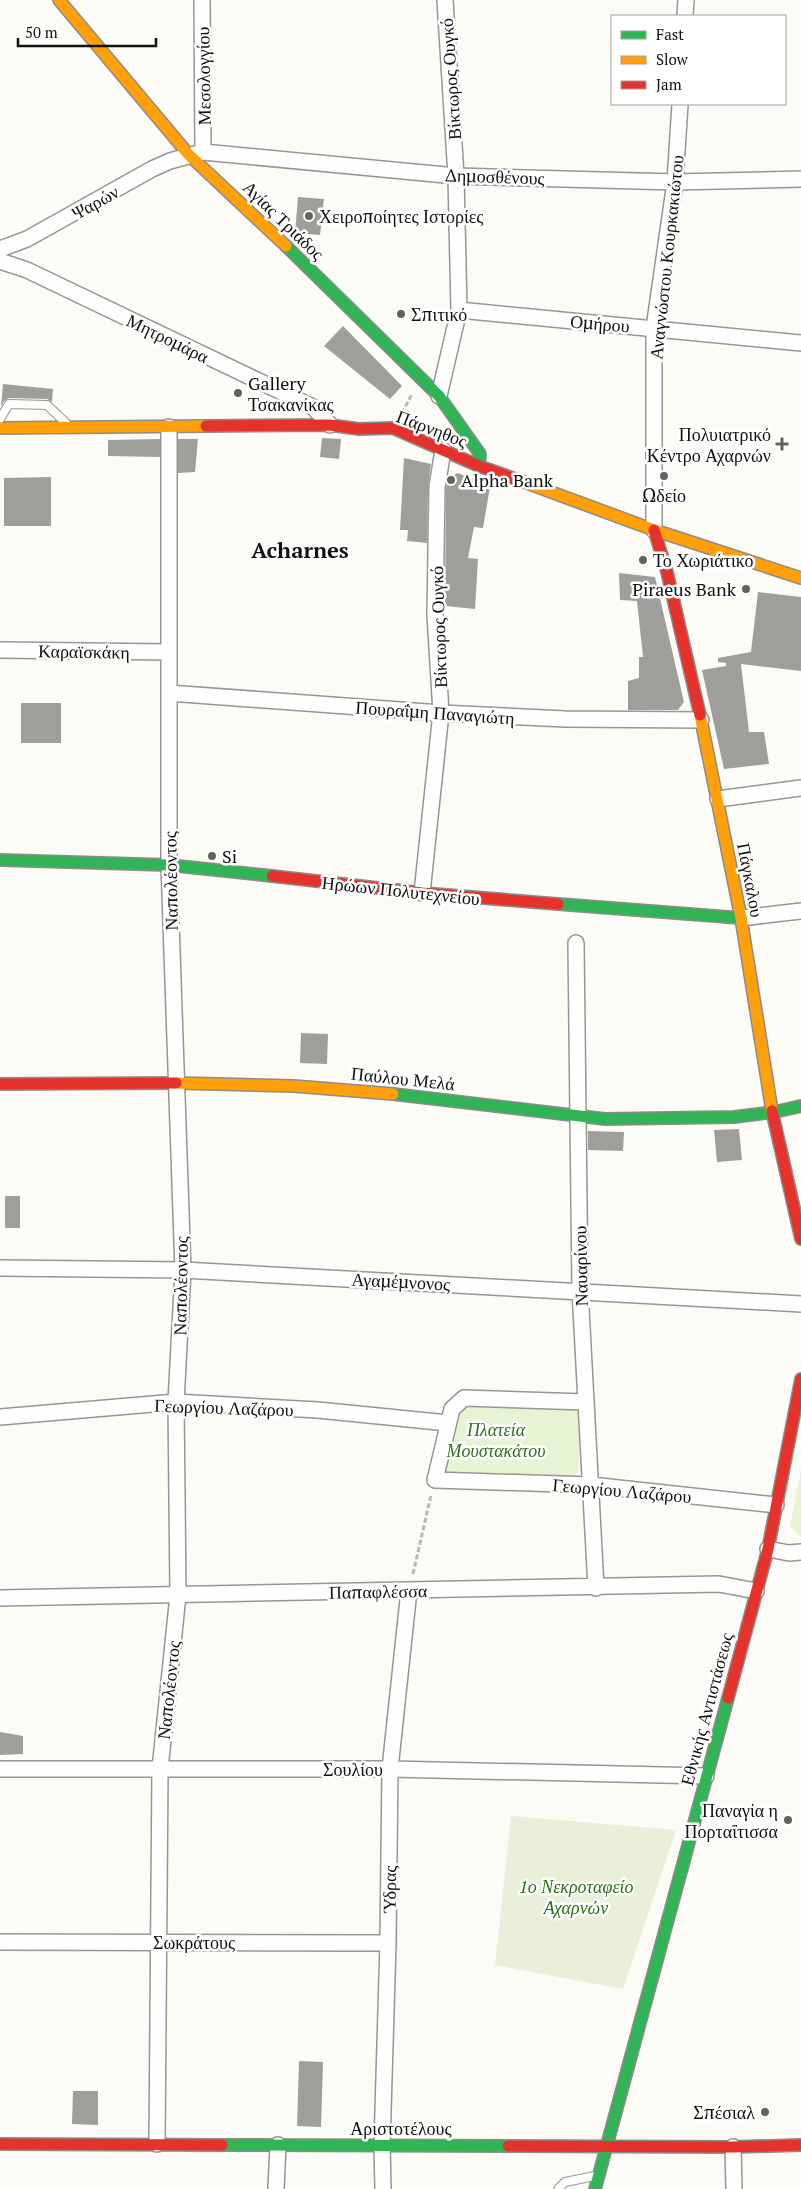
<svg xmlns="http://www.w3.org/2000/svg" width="801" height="2189" viewBox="0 0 801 2189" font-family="'PT Serif',serif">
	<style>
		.green { fill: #e7f4d4 }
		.cemetery { fill: #e9efd8 }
		.building { fill: #a09e9b }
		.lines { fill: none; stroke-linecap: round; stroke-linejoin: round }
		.lane-casing { stroke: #969694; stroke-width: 10 }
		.street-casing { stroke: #969694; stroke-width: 18 }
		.fast-casing { stroke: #8d8c8a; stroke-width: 14 }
		.slow-casing { stroke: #8d8c8a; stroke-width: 14 }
		.jam-casing { stroke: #8d8c8a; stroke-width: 14 }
		.path { stroke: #b9b9b8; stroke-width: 3; stroke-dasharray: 5 2.5; stroke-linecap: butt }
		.lane { stroke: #fffefe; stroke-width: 8 }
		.street { stroke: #fffefe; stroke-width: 15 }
		.fast { stroke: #30b455; stroke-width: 11 }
		.slow { stroke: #ff9f0a; stroke-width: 11 }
		.jam { stroke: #e5322d; stroke-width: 11 }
		.poi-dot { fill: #636260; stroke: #fff; stroke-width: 2 }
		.labels { text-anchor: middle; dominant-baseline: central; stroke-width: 5; stroke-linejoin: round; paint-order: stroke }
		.street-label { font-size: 18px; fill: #101010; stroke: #fff }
		.poi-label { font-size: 18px; fill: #101010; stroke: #fff; text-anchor: start }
		.park-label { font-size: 18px; font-style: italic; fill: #2d7018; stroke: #fff }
		.district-label { font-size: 22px; font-weight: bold; fill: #101010; stroke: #fff }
	</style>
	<rect width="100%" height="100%" fill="#fcfbf6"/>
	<path class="green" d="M471 1400 580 1409 578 1480 444 1473 458 1415Z
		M801 1470V1537L790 1526Z"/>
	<path class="cemetery" d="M511 1816 676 1830 623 1989 495 1965Z"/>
	<path class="building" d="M298 197 324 199 320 235 295 233Z
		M343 326 402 386 390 399 324 346Z
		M3 384 53 389 52 402 47 399 9 398 4 401 1 407Z
		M322 438 341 439 339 459 320 457Z
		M160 439V457L108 456V440Z
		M178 439H198L195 472 178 473Z
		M404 458 431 464 428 487 427 543 407 541 408 530H400Z
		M458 473 490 487 483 528 474 527 468 558 478 559 475 609 445 606 446 488 448 478Z
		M51 477V526H4V478Z
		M619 573 655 577 684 702 678 710H628V681L639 678V657H643L637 601 620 600Z
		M758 592 801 597V671L741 664 749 732H764L769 764 724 769 702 670 726 666V663L718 662V658L751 652Z
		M21 703H61V743H21Z
		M301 1033 328 1034 327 1064 300 1063Z
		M739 1129 742 1160 717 1162 714 1130Z
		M588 1131 624 1132 623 1151 588 1150Z
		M5 1196H20V1228H5Z
		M0 1732 23 1736V1754L0 1755Z
		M299 2061 323 2062 321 2127 297 2126Z
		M73 2091H98V2125L72 2124Z"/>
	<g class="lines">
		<g class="lane-casing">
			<path id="lane" d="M0 419 9 404 47 405 66 423
				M558 2189 565 2182 595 2176"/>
		</g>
		<g class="street-casing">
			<path id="street" d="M202 0 203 152
				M685 16 686 0
				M0 249 27 239 152 169 170 161 203 152 456 176 675 182 801 179
				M0 261 27 270 313 407 330 425
				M459 310 801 343
				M439 396 459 310 456 176 445 0
				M654 530V328L675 182 680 104
				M0 650 168 652
				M169 693 441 713 565 719 701 720
				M718 799 801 788
				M422 893 441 713 435 615 437 487 443 450
				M741 918 801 911
				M576 943 580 1290 596 1588
				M0 1268 183 1270 801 1304
				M586 1402 464 1398 452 1409 435 1480 591 1485 776 1505
				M0 1417 176 1402 318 1410 448 1423
				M768 1549 789 1553 801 1552
				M0 1598 719 1584 756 1591
				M0 1769H390L706 1776
				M0 1942 388 1943
				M157 2144 160 1769 178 1595 176 1402 183 1270 169 865V427
				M733 2147 734 2189
				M276 2189 278 2145
				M383 2189 382 2145 388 1943 390 1769 409 1590"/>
		</g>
		<g class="fast-casing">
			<path id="fast" d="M286 246 439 396 480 454 479 466
				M0 860 169 865 272 876
				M558 904 741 918
				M393 1094 605 1119 734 1117 774 1112 801 1106
				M222 2145 508 2146
				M595 2189 728 1698"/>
		</g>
		<g class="slow-casing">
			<path id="slow" d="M59 0 189 155 286 246
				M0 428 206 426
				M524 482 654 530 801 578
				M700 715 741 918 772 1111
				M176 1083 294 1086 393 1094"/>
		</g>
		<g class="jam-casing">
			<path id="jam" d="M206 426 330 425 359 429 393 428 479 466 524 482
				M654 530 667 572 700 715
				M272 876 422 893 558 904
				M0 1084 176 1083
				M772 1111 801 1239
				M728 1698 768 1549 801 1379
				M0 2144 222 2145
				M508 2146 733 2147 801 2145"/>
		</g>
		<path class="path" d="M402 413 412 394
			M413 1574 431 1495"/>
		<use href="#lane" class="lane"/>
		<use href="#street" class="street"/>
		<use href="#fast" class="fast"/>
		<use href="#slow" class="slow"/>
		<use href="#jam" class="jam"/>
	</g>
	<g class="poi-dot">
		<circle cx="309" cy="216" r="5"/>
		<circle cx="401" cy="314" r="5"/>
		<circle cx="238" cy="393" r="5"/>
		<path d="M779.5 436.5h5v5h5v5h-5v5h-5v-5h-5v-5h5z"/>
		<circle cx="664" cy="476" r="5"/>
		<circle cx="451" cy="480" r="5"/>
		<circle cx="643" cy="560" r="5"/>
		<circle cx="746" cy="589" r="5"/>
		<circle cx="212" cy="856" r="5"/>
		<circle cx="788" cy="1820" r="5"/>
		<circle cx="765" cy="2112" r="5"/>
	</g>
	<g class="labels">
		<g class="street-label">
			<text transform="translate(203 76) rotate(-91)">Μεσολογγίου</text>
			<text transform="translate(450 79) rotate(-94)">Βίκτωρος Ουγκό</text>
			<text transform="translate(495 176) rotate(2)">Δημοσθένους</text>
			<text transform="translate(95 202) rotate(-29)">Ψαρών</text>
			<text transform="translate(284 220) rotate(44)">Αγίας Τριάδος</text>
			<text transform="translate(666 257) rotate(-84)">Αναγνώστου Κουρκακιώτου</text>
			<text transform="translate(600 323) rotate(5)">Ομήρου</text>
			<text transform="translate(168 338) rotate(26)">Μητρομάρα</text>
			<text transform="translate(432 428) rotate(21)">Πάρνηθος</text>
			<text transform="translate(438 627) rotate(-92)">Βίκτωρος Ουγκό</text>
			<text transform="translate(84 651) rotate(1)">Καραϊσκάκη</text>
			<text transform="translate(435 712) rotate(4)">Πουραΐμη Παναγιώτη</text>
			<text transform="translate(751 880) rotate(79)">Πάγκαλου</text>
			<text transform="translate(170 881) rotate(-91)">Ναπολέοντος</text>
			<text transform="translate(401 890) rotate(6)">Ηρώων Πολυτεχνείου</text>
			<text transform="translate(403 1078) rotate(6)">Παύλου Μελά</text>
			<text transform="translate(580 1266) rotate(-91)">Ναυαρίνου</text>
			<text transform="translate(401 1281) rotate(3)">Αγαμέμνονος</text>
			<text transform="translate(180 1286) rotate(-89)">Ναπολέοντος</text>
			<text transform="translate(224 1407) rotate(2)">Γεωργίου Λαζάρου</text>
			<text transform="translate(622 1490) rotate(5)">Γεωργίου Λαζάρου</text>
			<text transform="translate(378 1591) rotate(-1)">Παπαφλέσσα</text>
			<text transform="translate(168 1690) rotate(-84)">Ναπολέοντος</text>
			<text transform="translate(706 1709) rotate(-75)">Εθνικής Αντιστάσεως</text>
			<text x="353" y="1769">Σουλίου</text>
			<text transform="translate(389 1889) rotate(-89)">Ύδρας</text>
			<text x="194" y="1942">Σωκράτους</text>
			<text x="401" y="2128">Αριστοτέλους</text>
		</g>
		<g class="poi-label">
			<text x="319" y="216">Χειροποίητες Ιστορίες</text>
			<text x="411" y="314">Σπιτικό</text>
			<text x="248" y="383">Gallery<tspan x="248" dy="21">Τσακανίκας</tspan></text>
			<text x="771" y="434" text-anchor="end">Πολυιατρικό<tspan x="771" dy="21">Κέντρο Αχαρνών</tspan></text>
			<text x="461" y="480">Alpha Bank</text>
			<text x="664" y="495" text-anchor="middle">Ωδείο</text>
			<text x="653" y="560">Το Χωριάτικο</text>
			<text x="736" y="589" text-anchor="end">Piraeus Bank</text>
			<text x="222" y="856">Si</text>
			<text x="778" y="1810" text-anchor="end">Παναγία η<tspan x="778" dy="21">Πορταΐτισσα</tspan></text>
			<text x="755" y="2112" text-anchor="end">Σπέσιαλ</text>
		</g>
		<g class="park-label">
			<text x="496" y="1429">Πλατεία<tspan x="496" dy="21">Μουστακάτου</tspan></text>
			<text x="576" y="1886">1ο Νεκροταφείο<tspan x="576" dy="21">Αχαρνών</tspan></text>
		</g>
		<g class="district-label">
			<text x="300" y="549">Acharnes</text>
		</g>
	</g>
	<rect x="611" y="15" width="175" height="90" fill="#ffffff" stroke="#9f9f9f"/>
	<rect x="621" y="31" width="25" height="8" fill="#30b455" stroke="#9f9f9f"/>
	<text x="656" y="40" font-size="15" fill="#101010">Fast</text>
	<rect x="621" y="56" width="25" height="8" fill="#ff9f0a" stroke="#9f9f9f"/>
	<text x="656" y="65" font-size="15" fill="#101010">Slow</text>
	<rect x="621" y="81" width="25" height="8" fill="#e5322d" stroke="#9f9f9f"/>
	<text x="656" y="90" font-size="15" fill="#101010">Jam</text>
	<path d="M18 38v8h138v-8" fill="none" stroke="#101010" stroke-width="2.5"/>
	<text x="25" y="38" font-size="15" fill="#101010" stroke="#ffffff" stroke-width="4" paint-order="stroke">50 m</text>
</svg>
